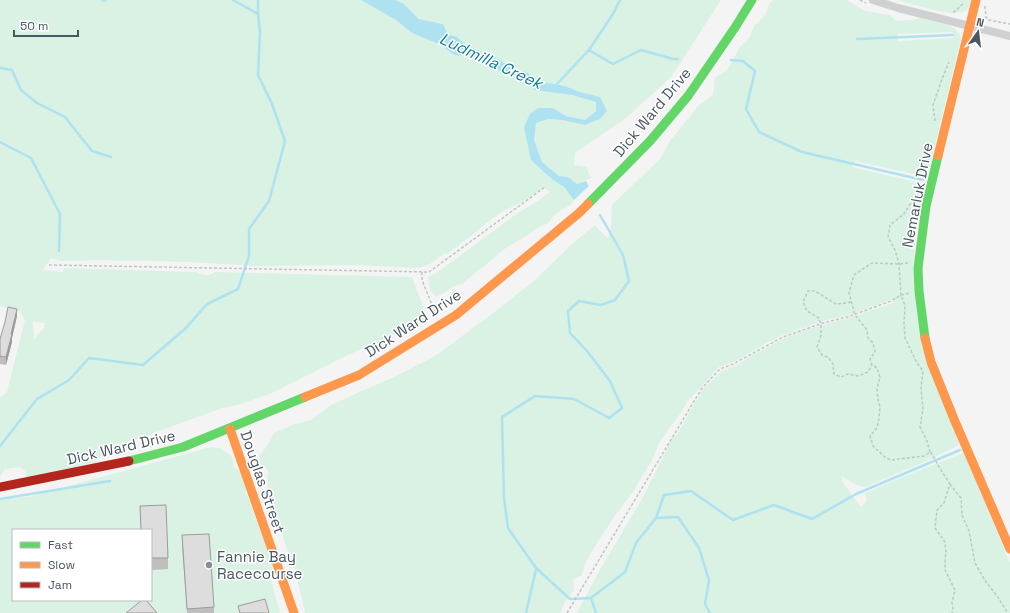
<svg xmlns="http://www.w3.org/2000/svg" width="1010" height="613" viewBox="0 0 1010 613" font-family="'Space Grotesk',sans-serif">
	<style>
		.green { fill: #d9f2e3; fill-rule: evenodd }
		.water { fill: #aee2f0 }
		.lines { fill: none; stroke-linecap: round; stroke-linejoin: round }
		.stream { stroke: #aee2f0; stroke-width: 2.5 }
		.path { stroke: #bcc7c4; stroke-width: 1.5; stroke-dasharray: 3 2; stroke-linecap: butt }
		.street { stroke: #ced0d2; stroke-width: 8 }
		.fast { stroke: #63d668; stroke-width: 9 }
		.slow { stroke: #ff974d; stroke-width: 9 }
		.jam { stroke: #b3261e; stroke-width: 9 }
		.wall { fill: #bebebf }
		.shaded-wall { fill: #9b9b9b }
		.building { fill: #ddddde; stroke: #9b9b9b }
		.poi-dot { fill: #868d94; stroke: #fff; stroke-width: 1.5 }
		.labels { text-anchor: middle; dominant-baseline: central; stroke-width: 3; stroke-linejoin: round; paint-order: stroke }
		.street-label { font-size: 15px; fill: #4a5661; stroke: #fff }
		.poi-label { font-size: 15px; fill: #4a5661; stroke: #fff; text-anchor: start }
		.water-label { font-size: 16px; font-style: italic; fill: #0c7c9b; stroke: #fff }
	</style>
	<rect width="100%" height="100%" fill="#f4f4f4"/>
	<path class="green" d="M0 0H361L396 20 412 33 441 45 454 55 476 57 482 62 490 63 502 73 511 74 523 80 534 90 572 95 596 102V111L585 120 566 116 553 108H538L527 143 553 180 564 187 574 200 572 204 557 213 547 224 541 226 525 237 507 247 462 284 452 287 444 293 436 296 430 291 428 277 438 272 515 215 539 200 550 192 544 187 522 202 503 211 485 224 475 233 447 254 445 253 430 264 418 268 353 265 258 266 190 262 99 260 62 261 51 258 43 270 62 272 65 268 196 272C202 275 209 277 215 272L412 277 427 317 421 323 348 355 272 393 238 405 222 408 110 449 102 455 96 462 82 465 66 470 26 478V472L20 467 5 469 0 477V398L7 392 25 320 20 312 0 306ZM33 322 45 323 44 328 34 339Z
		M395 0H721L671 77 626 118 575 153 574 165 586 167 591 178 577 184 568 177 559 176 542 162 534 140 536 123 548 119 562 120 585 125 600 119V97L580 92 565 86 543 82 524 71H516L500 60 465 45 457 37 448 34 443 24 419 19 404 4Z
		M773 0H847L865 11 890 15 896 21 911 20 921 18 950 26 955 29 961 36 960 43 927 177 855 161 852 167 925 184 916 232 913 265 914 287 959 445 929 460 866 487 859 486 841 476 843 483 861 507 867 501 865 493 922 469 964 453 1010 563V613H577L597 575 642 499 673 437 677 434 703 389 722 371 737 365 749 357 785 338 806 330 855 316 893 303V299L854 313 820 322 783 335 765 344 748 354 733 362 719 367 690 399V397L683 410 668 430 660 442 651 462 641 478 633 492 614 517 592 551 585 564 582 575 573 580 574 590 564 603 561 613H305L295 569 289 556 273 506 267 493 268 470 256 461 269 443 274 433 295 424 311 420 331 405 355 394 394 377 435 356 488 317 534 281 572 244 595 225 608 239 611 224 612 205 661 158 669 142 699 105 713 95 715 78 727 70 740 47 750 37 754 26 766 14 769 4ZM953 32 954 38 898 41V34Z
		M897 0H971C969 4 969 9 965 11 955 18 909 3 897 0Z
		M212 447 219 448 229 454 233 459 234 467 240 471 247 491 245 493 248 497 272 563 273 572 270 576 280 613H0V500L32 496 204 449 206 448ZM13 530H151V600H13Z"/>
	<path class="water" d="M361 0H395L404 4 419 19 443 24 448 34 457 37 466 45 500 60 516 71H524L543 82 565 86 580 92 600 97 607 111 600 119 585 125 562 120 548 119 536 123 534 140 542 162 559 176 568 177 577 184 586 181 589 186 574 200 564 187 553 180 531 160 524 127 530 114 538 108H553L566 116 585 120 596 111V102L572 95 534 90 523 80 511 74 502 73 490 63 482 62 476 57 454 55 441 45 412 33 396 20Z"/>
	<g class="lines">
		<path class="stream" d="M102 0 104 1 106 0
			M233 0 258 14
			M857 39 953 35
			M589 50 613 64 641 50 673 59H678
			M731 60 743 61 755 71 746 109 759 132 802 152 923 180
			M0 68 12 70 21 90 37 103 65 117 92 151 111 157
			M554 86H555L589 50 613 14 620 0
			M0 142 31 158 60 214 59 251
			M600 215 623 255 629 281 615 300 601 305 579 301 568 311 570 333 587 351 610 381 622 408 609 418 574 399 535 396 502 417 504 498 508 528 536 568 570 599 591 598 625 572 636 543 656 518 678 517 699 548 709 580 705 604 710 613
			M0 446 37 399 69 380 89 358 143 365 186 328 207 304 238 289 249 256V229L269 201 285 141 272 104 258 75 260 32 258 14V0
			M0 499 110 481
			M656 518 664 495 691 491 733 520 774 505 812 519 856 494 960 450
			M591 598 596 613
			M526 613 536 569"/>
		<path class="path" d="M860 0 866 3
			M985 6 986 17 988 20 1010 24
			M954 13V12L964 3
			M935 121 933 105 942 79 949 62
			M919 191 916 195 904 214 890 225 888 237 895 250 899 264 901 295 905 306 904 323 905 338 917 363 923 371 921 388 923 409 920 427 927 441 930 452
			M908 263 899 264 872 263 854 275 849 293 855 315 867 330 868 338 873 343 875 352 870 359 872 365 877 368 880 377 877 389 878 399 880 407 879 418 877 428 870 436 873 446 886 458 891 460 924 456 930 452 932 454 939 467 950 484 944 503 937 510 935 528 945 542 946 551 945 561V570L955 590 952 602 953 609 952 613
			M49 265 429 272 545 187
			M422 272V280L436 315
			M851 302 847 303 836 304 815 291H808L803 302 807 311 819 318 821 324V335L817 347 822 355 828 357 833 364 834 374 841 377 848 374 858 376 868 372 872 365
			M950 484 961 498 962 515 969 531 975 563 986 582 997 596 1006 610 1007 613
			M567 613 702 388 720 369 733 364 783 337 820 324 850 316 891 301 901 295 910 293"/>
		<path class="street" d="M873 0 898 8 1010 36"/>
		<path class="fast" d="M588 204 650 141 688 96 736 26 752 0
			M925 338 919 291 918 268 926 206 938 156
			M129 461 183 447 305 397"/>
		<path class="slow" d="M938 156 976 0
			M925 338 931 362 954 419 1010 549
			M305 397 359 375 456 315 579 213 588 204
			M230 429 294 613"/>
		<path class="jam" d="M0 487 129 461"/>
	</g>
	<path class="wall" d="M17 316 12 338V342L6 365 0 364V339Z
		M140 506 168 558V569L151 570V530H141Z
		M182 535 214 607V613H187L182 547Z"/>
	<path class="shaded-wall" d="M17 309V316L12 338V342L6 365V357L11 334Z"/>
	<path class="building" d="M8 307 17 309 11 334H12L6 357 0 356V339L5 322Z
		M166 505 168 558H151V530H141L140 506Z
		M209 534 214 607 187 609 182 535Z
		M265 599 269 613H240L238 606Z
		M142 600H146L157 613H126Z"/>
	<circle class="poi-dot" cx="209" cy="565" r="4"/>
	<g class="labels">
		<g class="street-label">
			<text transform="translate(652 112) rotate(-50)">Dick Ward Drive</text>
			<text transform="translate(917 195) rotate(-79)">Nemarluk Drive</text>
			<text transform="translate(413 323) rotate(-33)">Dick Ward Drive</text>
			<text transform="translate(121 447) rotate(-13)">Dick Ward Drive</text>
			<text transform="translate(263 482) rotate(71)">Douglas Street</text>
		</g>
		<g class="poi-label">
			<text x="217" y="556">Fannie Bay<tspan x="217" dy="17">Racecourse</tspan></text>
		</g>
		<g class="water-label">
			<text transform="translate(491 61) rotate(25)">Ludmilla Creek</text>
		</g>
	</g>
	<rect x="12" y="529" width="140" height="72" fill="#ffffff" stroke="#b7bbc0"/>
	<rect x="20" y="542" width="20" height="6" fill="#63d668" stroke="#b7bbc0"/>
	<text x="48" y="549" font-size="12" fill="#4a5661">Fast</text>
	<rect x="20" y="562" width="20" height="6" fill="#ff974d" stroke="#b7bbc0"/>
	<text x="48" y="569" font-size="12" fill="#4a5661">Slow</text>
	<rect x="20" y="582" width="20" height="6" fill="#b3261e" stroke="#b7bbc0"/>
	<text x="48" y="589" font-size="12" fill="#4a5661">Jam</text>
	<g transform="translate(978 32) rotate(14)" stroke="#ffffff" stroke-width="3" paint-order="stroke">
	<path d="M0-3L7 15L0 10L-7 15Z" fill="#4a5661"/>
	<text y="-6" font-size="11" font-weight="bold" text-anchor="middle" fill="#4a5661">N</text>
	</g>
	<path d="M14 30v6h64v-6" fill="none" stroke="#4a5661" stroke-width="2"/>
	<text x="20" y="30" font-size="12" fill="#4a5661" stroke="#ffffff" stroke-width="3" paint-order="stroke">50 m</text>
</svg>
